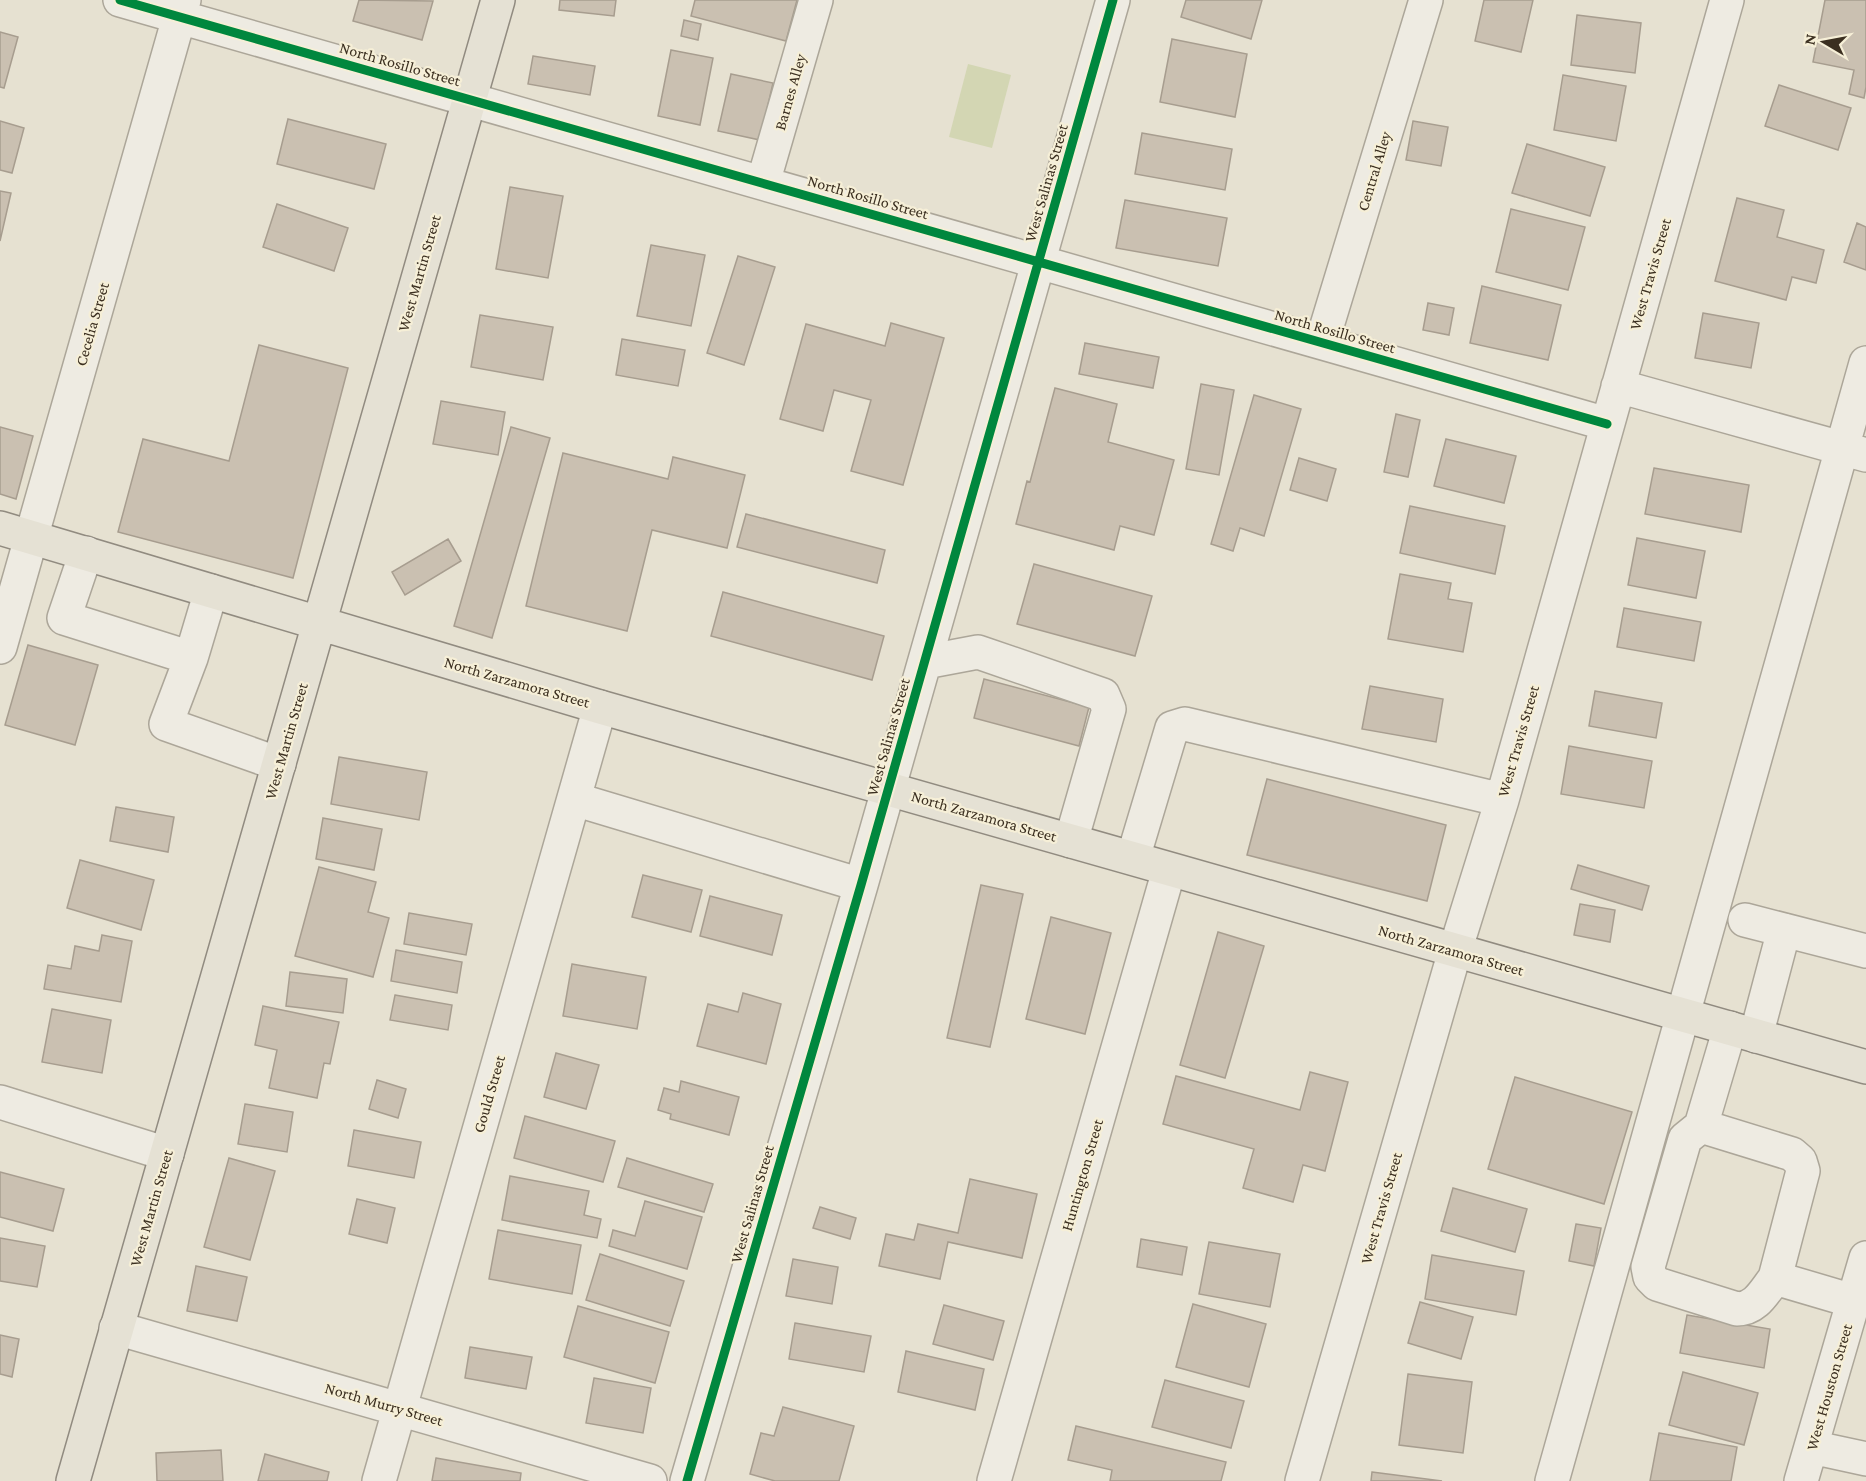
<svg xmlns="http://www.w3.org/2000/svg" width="1866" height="1481" viewBox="0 0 1866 1481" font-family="'Crimson Pro',serif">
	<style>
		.green { fill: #d3d6b3 }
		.building { fill: #cac0b1; stroke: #a79d8f; stroke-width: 1.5 }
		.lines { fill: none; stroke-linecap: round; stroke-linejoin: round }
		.minor-casing { stroke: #aca699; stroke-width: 36 }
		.major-casing { stroke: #918b80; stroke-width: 36 }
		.minor { stroke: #eeebe2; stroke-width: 33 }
		.major { stroke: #e5e1d4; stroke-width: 33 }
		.cycleway-casing { stroke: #f6efd7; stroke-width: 13 }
		.cycleway { stroke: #00873e; stroke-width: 9 }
		.labels { text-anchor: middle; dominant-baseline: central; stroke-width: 4.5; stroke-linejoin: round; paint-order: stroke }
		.street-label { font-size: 16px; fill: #3b2f20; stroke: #f6efd7 }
	</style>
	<rect width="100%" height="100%" fill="#e6e1d1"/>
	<path class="green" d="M968 64 1011 75 992 148 949 137Z"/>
	<path class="building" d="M359 0 433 1 422 40 353 21Z
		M560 0H616L614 16 559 10Z
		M695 0H797L786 41 691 16Z
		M1186 0H1262L1251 39 1181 17Z
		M1484 0H1533L1521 52 1475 41Z
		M1825 0H1866V87L1864 98 1849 94 1854 70 1813 62Z
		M1577 15 1641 23 1635 73 1571 65Z
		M684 20 701 24 698 40 681 36Z
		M0 32 18 37 4 88 0 87Z
		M1172 39 1247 54 1235 117 1160 102Z
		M671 50 713 58 700 125 658 116Z
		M533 56 595 66 590 95 528 84Z
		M731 74 773 83 760 140 718 131Z
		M1563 75 1626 86 1616 141 1554 130Z
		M1779 85 1851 108 1838 150 1765 126Z
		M288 119 386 144 374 189 277 164Z
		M0 121 24 128 12 173 0 170Z
		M1413 121 1448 127 1441 166 1406 160Z
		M1142 133 1232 149 1225 190 1135 174Z
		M1527 144 1605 167 1590 216 1512 193Z
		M510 187 563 196 548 278 496 269Z
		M0 191 11 193 0 241Z
		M1737 198 1784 210 1777 237 1824 250 1816 283 1792 277 1786 300 1715 281Z
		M1125 200 1227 218 1218 266 1116 248Z
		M277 204 348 228 334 271 263 247Z
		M1511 209 1585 227 1568 290 1496 272Z
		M1857 223 1866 227V270L1844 262Z
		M651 245 705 255 691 326 637 316Z
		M738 256 775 267 744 365 707 353Z
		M1482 286 1561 305 1548 360 1470 343Z
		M1428 303 1454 308 1449 335 1423 330Z
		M1703 313 1759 323 1751 368 1695 358Z
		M480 315 553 327 543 380 471 367Z
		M891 323 944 338 903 485 851 471 871 400 834 390 823 431 780 419 806 324 885 346Z
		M622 339 685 350 678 386 616 375Z
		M1085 343 1159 357 1153 388 1079 374Z
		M259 345 348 368 293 578 118 532 143 439 229 461Z
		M1201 384 1234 390 1219 475 1186 469Z
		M1055 388 1117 404 1108 442 1174 460 1154 535 1120 526 1114 550 1016 524 1027 481 1030 482Z
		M1254 395 1301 409 1264 536 1240 528 1233 551 1211 544Z
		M441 401 505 412 498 455 433 444Z
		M1396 414 1420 420 1408 477 1384 472Z
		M0 427 33 436 16 499 0 494Z
		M511 427 550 438 492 638 454 626Z
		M1446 439 1516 456 1504 503 1434 486Z
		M563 453 668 479 673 457 745 475 727 548 652 530 627 631 526 606Z
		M1299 458 1336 469 1327 501 1290 490Z
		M1654 468 1749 485 1741 532 1645 514Z
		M1410 506 1505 526 1495 574 1400 553Z
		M746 514 885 550 877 583 737 547Z
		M1637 538 1705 551 1696 598 1628 585Z
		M448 539 461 561 405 595 392 572Z
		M1034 564 1152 596 1135 656 1017 624Z
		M1400 574 1451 583 1448 599 1472 603 1463 652 1388 639Z
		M723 592 884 636 872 680 711 636Z
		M1624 608 1701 622 1694 661 1617 647Z
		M28 645 98 665 75 745 5 725Z
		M984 679 1089 707 1079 746 974 718Z
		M1370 686 1443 699 1436 742 1362 729Z
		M1595 691 1662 703 1656 738 1589 726Z
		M1569 746 1652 761 1644 808 1561 794Z
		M339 757 427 772 419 820 331 804Z
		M1267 779 1446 825 1427 901 1247 855Z
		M116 807 174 817 168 852 110 841Z
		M323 818 382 829 374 870 316 859Z
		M80 860 154 880 141 930 67 908Z
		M1578 865 1649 886 1642 910 1571 889Z
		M319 867 376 882 368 912 389 918 373 977 295 956Z
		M643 875 702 890 691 932 632 917Z
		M981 885 1023 894 990 1047 947 1038Z
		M710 896 782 915 772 955 700 936Z
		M1580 904 1615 910 1610 942 1574 935Z
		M409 913 472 924 466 955 404 944Z
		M1051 917 1111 933 1085 1034 1026 1019Z
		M1218 932 1264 946 1225 1078 1180 1065Z
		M102 935 132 941 121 1002 44 989 48 965 71 969 75 946 99 951Z
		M396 950 462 962 457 993 391 981Z
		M572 964 646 977 637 1029 563 1016Z
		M290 972 347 979 343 1013 286 1006Z
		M743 993 781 1004 766 1064 697 1046 708 1004 738 1012Z
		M395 995 452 1005 448 1030 390 1020Z
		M263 1006 339 1022 330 1064 324 1063 317 1098 269 1088 277 1050 255 1045Z
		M52 1009 111 1020 102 1073 42 1062Z
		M556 1053 599 1065 586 1109 544 1097Z
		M1310 1072 1348 1082 1325 1171 1303 1165 1293 1202 1243 1188 1254 1149 1163 1124 1176 1076 1300 1110Z
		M1515 1077 1632 1112 1604 1204 1488 1169Z
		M377 1080 406 1089 398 1118 369 1109Z
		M681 1081 739 1097 729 1135 670 1119 671 1114 658 1110 664 1088 679 1092Z
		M245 1104 293 1112 287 1152 238 1144Z
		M525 1116 615 1141 603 1182 514 1158Z
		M354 1130 421 1142 414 1178 348 1166Z
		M229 1158 275 1171 250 1260 204 1247Z
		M627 1158 713 1184 704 1212 618 1187Z
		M0 1172 64 1189 53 1231 0 1217Z
		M510 1176 589 1191 584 1215 601 1219 597 1238 502 1220Z
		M970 1179 1037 1194 1022 1258 948 1242 940 1279 879 1266 886 1234 914 1240 918 1224 958 1233Z
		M1453 1188 1527 1209 1515 1252 1441 1231Z
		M357 1199 395 1208 387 1243 349 1234Z
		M645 1201 702 1217 687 1269 609 1246 613 1230 635 1236Z
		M820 1207 856 1218 850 1239 813 1228Z
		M1576 1224 1601 1228 1594 1266 1569 1261Z
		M498 1230 581 1245 572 1294 489 1279Z
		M0 1238 45 1246 37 1287 0 1281Z
		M1141 1239 1187 1247 1182 1275 1137 1267Z
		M1209 1242 1280 1254 1270 1307 1199 1294Z
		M600 1254 684 1281 670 1326 586 1300Z
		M1432 1255 1524 1271 1516 1315 1425 1299Z
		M793 1259 838 1267 832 1304 786 1296Z
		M196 1266 247 1277 237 1321 187 1311Z
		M1420 1302 1473 1317 1461 1359 1408 1343Z
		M1193 1304 1266 1324 1249 1387 1176 1367Z
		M944 1305 1004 1321 993 1360 933 1344Z
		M578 1306 669 1332 655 1383 564 1357Z
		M1687 1315 1770 1329 1764 1368 1680 1353Z
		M795 1323 871 1336 864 1372 789 1359Z
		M0 1335 19 1339 12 1377 0 1374Z
		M470 1347 532 1357 526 1389 465 1378Z
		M906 1351 984 1369 975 1410 898 1392Z
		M1683 1372 1758 1393 1744 1445 1669 1425Z
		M1408 1374 1472 1382 1463 1453 1399 1445Z
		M594 1378 651 1388 643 1433 586 1423Z
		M1165 1380 1244 1401 1231 1448 1152 1427Z
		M783 1407 854 1426 839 1481H775L750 1474 761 1433 774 1436Z
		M1076 1426 1226 1462 1221 1481H1110L1112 1470 1068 1460Z
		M1659 1433 1737 1447 1731 1481H1650Z
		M221 1450 223 1481H157L156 1453Z
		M265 1454 329 1472 327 1481H258Z
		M436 1458 521 1473 520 1481H432Z
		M1372 1472 1442 1481H1371Z"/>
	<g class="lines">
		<g class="minor-casing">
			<path id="minor" d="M120 0 1607 424
				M763 183 816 0
				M1322 342 1426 0
				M1618 386 1866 455
				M86 553 64 618 191 658 166 724 279 764
				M0 647 184 0
				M191 658 211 591
				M925 662 978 652 1103 695 1109 709 1071 841
				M574 799 861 885
				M1133 858 1172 728 1185 724 1502 800
				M1745 920 1866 951
				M1730 1028 1701 1126 1792 1154 1800 1161 1803 1171 1775 1278 1853 1301
				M1756 1036 1784 930
				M0 1102 167 1154
				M1701 1126 1685 1139 1648 1267 1650 1277 1657 1284 1737 1309C1756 1309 1764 1292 1775 1278
				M116 1328 650 1481
				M1811 1447 1866 1459
				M379 1481 600 707
				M687 1481 861 885 1113 0
				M994 1481 1169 870
				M1302 1481 1455 951 1502 800 1727 0
				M1552 1481 1866 363
				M1801 1481 1866 1258"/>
		</g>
		<g class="major-casing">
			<path id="major" d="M0 528 600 707 1866 1067
				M73 1481 498 0"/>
		</g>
		<use href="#minor" class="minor"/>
		<use href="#major" class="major"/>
		<g class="cycleway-casing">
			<path id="cycleway" d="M120 0 1607 424
				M687 1481 861 885 1113 0"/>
		</g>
		<use href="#cycleway" class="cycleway"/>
	</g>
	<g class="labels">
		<g class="street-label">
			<text transform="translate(400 64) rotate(16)">North Rosillo Street</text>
			<text transform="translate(790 92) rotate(-74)">Barnes Alley</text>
			<text transform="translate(1374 171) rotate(-73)">Central Alley</text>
			<text transform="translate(1046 183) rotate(-74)">West Salinas Street</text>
			<text transform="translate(868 197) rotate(16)">North Rosillo Street</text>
			<text transform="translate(419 273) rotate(-74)">West Martin Street</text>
			<text transform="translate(1650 274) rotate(-74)">West Travis Street</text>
			<text transform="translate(92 324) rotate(-74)">Cecelia Street</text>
			<text transform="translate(1335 331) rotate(16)">North Rosillo Street</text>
			<text transform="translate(517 682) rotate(16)">North Zarzamora Street</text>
			<text transform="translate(888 737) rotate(-74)">West Salinas Street</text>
			<text transform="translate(286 741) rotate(-74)">West Martin Street</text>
			<text transform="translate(1518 741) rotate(-74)">West Travis Street</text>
			<text transform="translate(984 816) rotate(16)">North Zarzamora Street</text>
			<text transform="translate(1451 950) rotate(16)">North Zarzamora Street</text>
			<text transform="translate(489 1094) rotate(-74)">Gould Street</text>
			<text transform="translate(1082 1175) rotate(-74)">Huntington Street</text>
			<text transform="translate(752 1204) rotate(-74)">West Salinas Street</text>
			<text transform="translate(151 1208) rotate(-74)">West Martin Street</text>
			<text transform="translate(1381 1208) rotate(-74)">West Travis Street</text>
			<text transform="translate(1829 1387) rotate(-74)">West Houston Street</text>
			<text transform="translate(384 1404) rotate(16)">North Murry Street</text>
		</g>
	</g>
	<g transform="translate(1824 42) rotate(280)" stroke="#f6efd7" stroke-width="4.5" paint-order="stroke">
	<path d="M0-4.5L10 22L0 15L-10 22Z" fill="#3b2f20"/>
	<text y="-9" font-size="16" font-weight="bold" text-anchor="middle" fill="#3b2f20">N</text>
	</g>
</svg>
